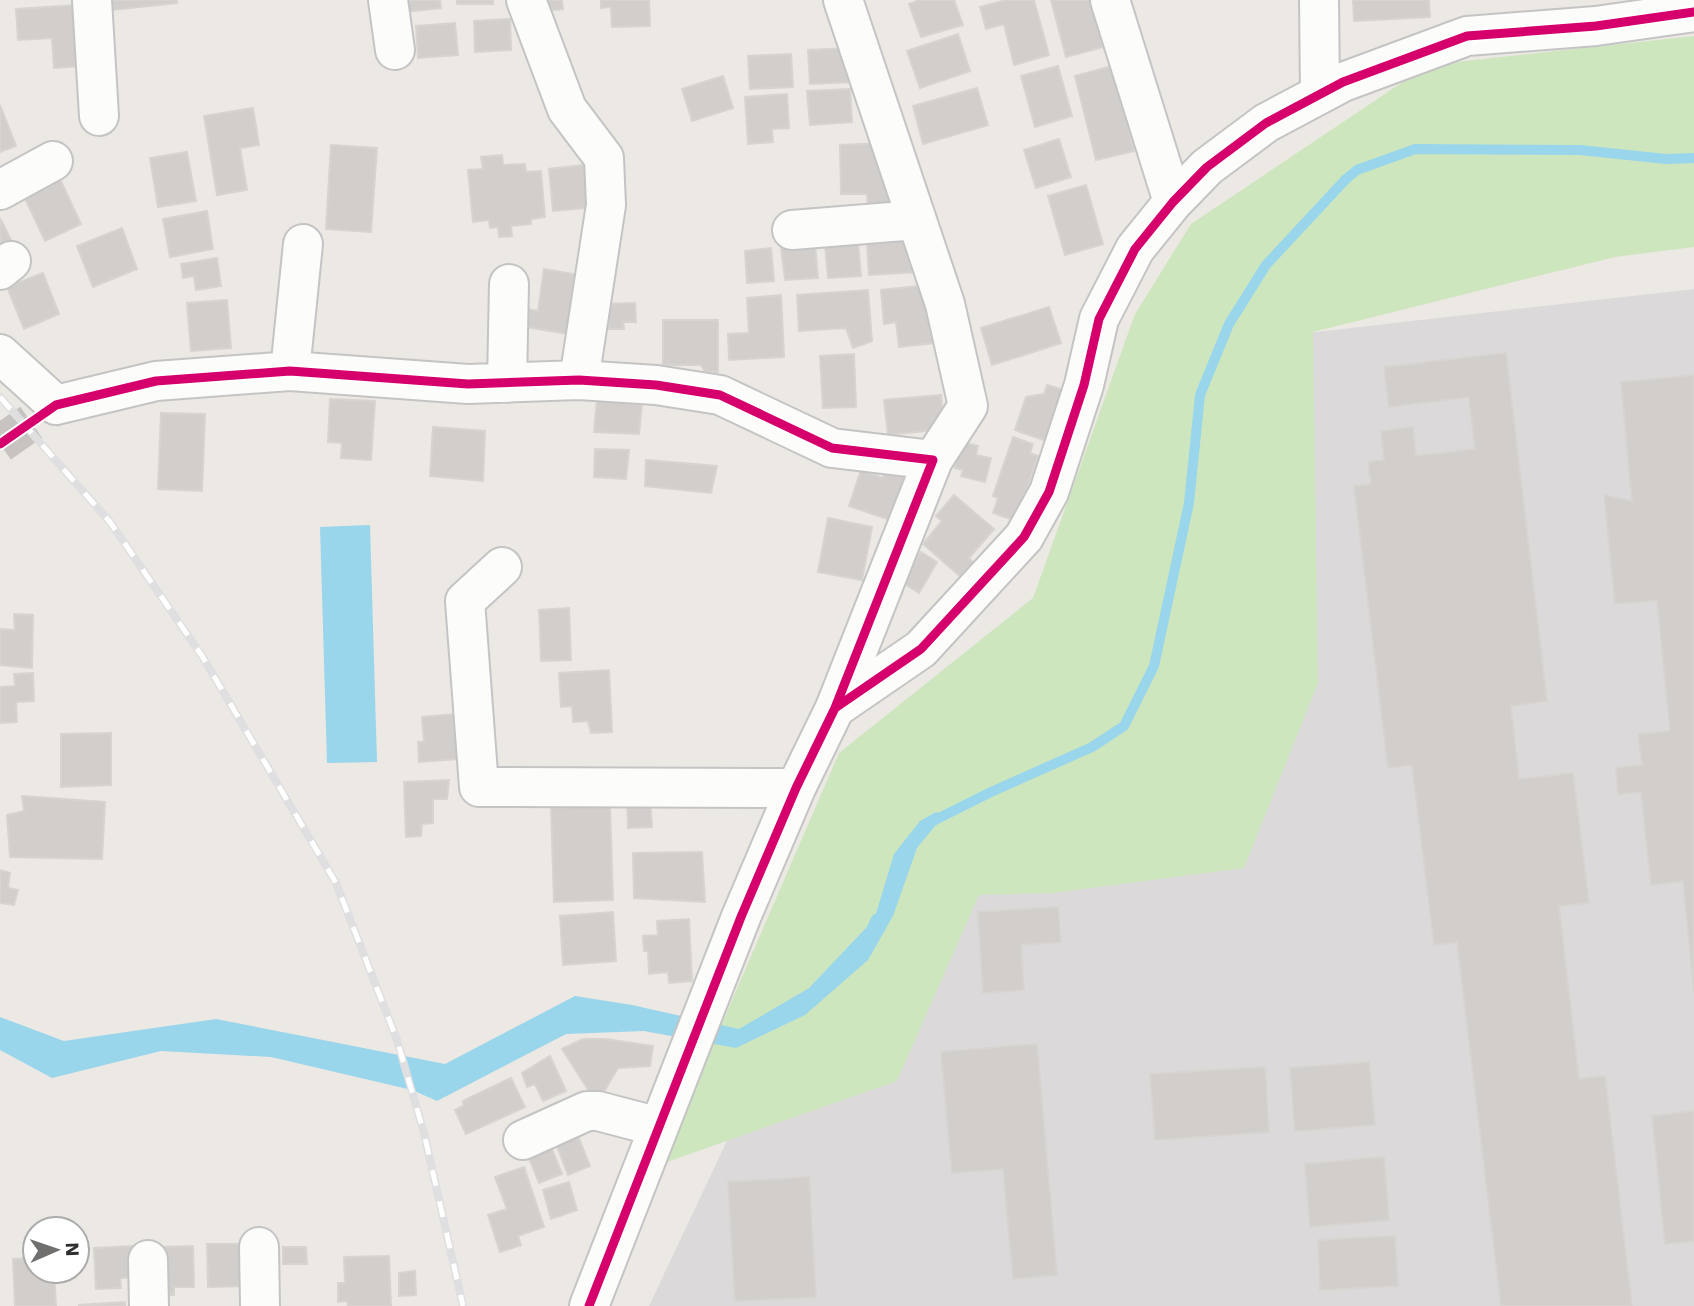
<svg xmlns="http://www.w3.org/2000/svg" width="1694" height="1306" viewBox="0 0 1694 1306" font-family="'Work Sans',sans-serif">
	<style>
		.industrial { fill: #dcd9db }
		.green { fill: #cee6be }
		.water { fill: #99d6ec }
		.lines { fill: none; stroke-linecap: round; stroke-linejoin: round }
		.stream { stroke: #99d6ec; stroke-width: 10 }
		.building { fill: #d1cecb; stroke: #d7d4d0; stroke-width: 2 }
		.minor-tunnel { stroke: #c6c3c0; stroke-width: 38; stroke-dasharray: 38 19; stroke-linecap: butt }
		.minor-casing { stroke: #c5c4c5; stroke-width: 42 }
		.minor { stroke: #fcfcfb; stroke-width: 38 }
		.rail-casing { stroke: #dfdfe1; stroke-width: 8 }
		.rail { stroke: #fff; stroke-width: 5; stroke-dasharray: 16; stroke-linecap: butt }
		.cycleway-casing { stroke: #fff; stroke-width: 13 }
		.cycleway { stroke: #d6006c; stroke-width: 9 }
	</style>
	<rect width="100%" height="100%" fill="#ece8e4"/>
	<path class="industrial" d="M1694 289V1306H649L783 1022 1064 575 1139 352Z"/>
	<path class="green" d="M1694 36V247L1615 257 1313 332 1318 683 1244 868 1053 893 979 895 897 1081 667 1162 713 1044 839 753 1033 598 1135 314 1191 224 1428 65Z"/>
	<path class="water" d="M370 525 377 762 327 763 320 527Z
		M936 812 944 815 917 848 893 916 868 960 805 1015 736 1048 644 1031 566 1034 437 1101 412 1090 271 1057 161 1051 52 1078 0 1050V1017L64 1041 216 1019 445 1064 575 996 632 1005 739 1029 823 980 871 930 894 854 920 821Z"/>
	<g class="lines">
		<path class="stream" d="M933 821 991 792 1092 747 1124 726 1154 666 1189 503 1200 395 1229 324 1266 265 1346 179 1357 170 1415 149 1580 150 1666 159 1694 158
			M815 989 871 930 876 919"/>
	</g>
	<path class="building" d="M111 0H177V3L112 10Z
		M405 0H440L441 8 406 12Z
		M457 0H493V4H457Z
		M534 0H562L563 9 535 12Z
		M601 0H649L650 26 612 27 611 7 601 8Z
		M919 0H954L963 25 921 37 909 4Z
		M1006 0H1034L1049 55 1014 65 1004 24 986 29 980 7Z
		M1051 0H1091L1103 47 1066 57Z
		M1353 0H1429L1430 17 1354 21Z
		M78 5 82 66 54 68 52 38 18 40 16 9Z
		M510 19 511 50 475 52 474 21Z
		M455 23 458 55 418 58 416 26Z
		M958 34 970 71 920 88 907 51Z
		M851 48 853 82 810 84 808 50Z
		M791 54 793 87 750 89 748 56Z
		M1058 66 1072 116 1035 127 1021 76Z
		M1112 66 1134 151 1096 160 1075 76Z
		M723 76 733 108 692 121 682 89Z
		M977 88 988 125 923 144 913 106Z
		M850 89 852 122 810 125 807 91Z
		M787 94 789 128 772 129 773 142 748 144 745 97Z
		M0 105 16 146 0 152Z
		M253 108 259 145 240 148 247 190 217 195 204 116Z
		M1059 139 1071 177 1036 188 1024 150Z
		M883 143 894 206 868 207 867 194H841L840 145Z
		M331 145 377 148 371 232 326 229Z
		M187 152 196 201 158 207 150 158Z
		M502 155 503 165 525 164 526 172 541 171 545 217 531 219V224L511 226 512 236 499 237 498 227 490 228 489 220 473 222 468 170 483 169 481 157Z
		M592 164 596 207 553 211 549 169Z
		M58 175 81 224 45 241 22 192Z
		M1086 185 1103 244 1065 255 1048 196Z
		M207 211 213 249 170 257 163 219Z
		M0 218 12 242 0 249Z
		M122 228 137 269 93 287 77 246Z
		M916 239 919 272 869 275 867 242Z
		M858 242 861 276 828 278 825 245Z
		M815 244 818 278 785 280 781 247Z
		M771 248 774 281 747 283 745 251Z
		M217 258 221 286 196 290 194 276 183 278 181 264Z
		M544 269 579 275 569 334 525 327 527 309 538 311Z
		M43 273 59 314 24 329 7 287Z
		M928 285 935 343 899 347 896 322 884 324 881 290Z
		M868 290 872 341 853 348 846 328 799 331 797 295Z
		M781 295 784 357 729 360 728 334 749 333 747 298Z
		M227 300 231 348 191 351 187 303Z
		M635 303 636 322H623L624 329H609V324H601L600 304Z
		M1049 307 1061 343 992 365 981 328Z
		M663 320H718V372H705L701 365H663Z
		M1506 353 1547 701 1511 706 1519 779 1573 773 1589 903 1559 906 1579 1079 1605 1076 1632 1306H1501L1457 942 1434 945 1412 765 1388 768 1354 486 1371 484 1368 462 1384 460 1381 431 1413 427 1416 456 1475 449 1469 397 1389 407 1384 367Z
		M854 354 856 407 823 408 820 356Z
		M1694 375V992L1683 881 1651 885 1641 792 1618 794 1616 768 1642 765 1638 734 1670 731 1657 600 1615 604 1604 495 1632 501 1621 382Z
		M1047 385 1067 391 1049 442 1015 430 1026 397 1044 394Z
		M941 395 944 429 888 435 884 400Z
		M330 399 375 401 371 460 341 458 342 443 328 442Z
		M597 399 642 403 639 434 594 432Z
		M161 413 205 414 202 491 158 489Z
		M433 427 485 431 483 481 430 476Z
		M1013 437 1033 444 1030 453 1038 456 1016 521 993 513 998 498 993 496Z
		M961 442 978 446 976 455 991 458 985 482 961 476 963 470 955 468Z
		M595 449 629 450 626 479 594 477Z
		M646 460 717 466 711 493 645 486Z
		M861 470 883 478 885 470 910 478 896 522 849 506Z
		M954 495 994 529 969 558 974 563 961 577 923 544 942 521 936 516Z
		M828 518 872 527 862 580 818 572Z
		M921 552 937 562 919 593 903 583Z
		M569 608 571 660 541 661 539 610Z
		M14 614 33 615 32 668 0 665V629L15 630Z
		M609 670 612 732 591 733 588 721 573 722 572 706 561 707 559 673Z
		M33 673 34 701 16 702 17 722 0 723V687L15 686 14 674Z
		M455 714 458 759 419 762 418 742H424L422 717Z
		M111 733V785L61 787V734Z
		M449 780 447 799H433V823L422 824 421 836 406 837 404 782Z
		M22 796 105 802 102 859 10 857 7 815 24 811Z
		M650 799 652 827 628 828 627 800Z
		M610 805 613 900 554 902 551 807Z
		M702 852 705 902 634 898 633 853Z
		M0 870 10 873 8 888 18 890 14 905 0 903Z
		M1058 907 1061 942 1021 945 1024 990 983 993 978 912Z
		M613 912 616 961 563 965 560 916Z
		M689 919 692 981 669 983 668 972 649 974 648 951H644L643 936 658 935 657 921Z
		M583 1039H606L653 1046 650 1066 618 1068 602 1095 592 1096 562 1049Z
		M1037 1044 1057 1275 1013 1279 1003 1169 952 1173 941 1052Z
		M550 1056 566 1091 543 1101 535 1084 527 1087 522 1073Z
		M1369 1062 1375 1125 1295 1131 1290 1068Z
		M1265 1067 1269 1132 1155 1140 1150 1074Z
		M511 1078 525 1107 466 1134 455 1110 463 1106V1101Z
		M1694 1111V1241L1665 1244 1652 1116Z
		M578 1136 590 1166 568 1175 556 1144Z
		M550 1144 562 1174 539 1183 527 1153Z
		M1384 1157 1389 1220 1310 1227 1305 1164Z
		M524 1167 544 1227 518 1236 521 1245 500 1252 488 1215 507 1209 495 1177Z
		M809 1177 816 1297 735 1301 728 1182Z
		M569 1182 577 1210 551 1219 543 1190Z
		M1395 1236 1398 1286 1320 1290 1318 1240Z
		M207 1244H245V1286L208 1287Z
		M133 1246 134 1277 120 1278 121 1288 96 1289 94 1248Z
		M193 1246 194 1287H174V1295H163L162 1247Z
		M283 1247H306L307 1264H283Z
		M389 1256 391 1306H348L347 1301 338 1302V1283H345L344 1257Z
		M35 1258V1271H54L56 1306H15L13 1259Z
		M415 1271 416 1295 399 1296V1273Z
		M125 1302V1306H79V1305Z"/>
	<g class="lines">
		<path class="minor-tunnel" d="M0 444 56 405"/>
		<g class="minor-casing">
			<path id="minor" d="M92 0 99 116
				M388 0 395 50
				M526 0 567 109 604 158 606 205 579 380
				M843 0 945 304 968 406 933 460
				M1110 0 1173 202
				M1319 0 1320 94
				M0 190 53 161
				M792 230 916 220
				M0 270 11 261
				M0 354 56 405 156 381 290 371 468 384 579 380 656 385 720 395 832 448 933 460 835 708 796 788 741 917 589 1306
				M290 371 303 244
				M507 383 509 284
				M502 567 465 601 479 787 796 788
				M835 708 921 649 1024 537 1049 492 1084 385 1099 319 1135 249 1173 202 1207 167 1266 123 1343 82 1467 36 1596 26 1694 12
				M523 1140 587 1111H598L659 1127
				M259 1247 260 1306
				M148 1260 149 1306"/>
		</g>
		<use href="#minor" class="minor"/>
		<g class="rail-casing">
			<path id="rail" d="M0 397 110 522 202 656 336 883 397 1040 424 1133 463 1306"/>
		</g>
		<use href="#rail" class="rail"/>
		<g class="cycleway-casing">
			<path id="cycleway" d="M0 444 56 405 156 381 290 371 468 384 579 380 656 385 720 395 832 448 933 460 835 708 796 788 741 917 589 1306
				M835 708 921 649 1024 537 1049 492 1084 385 1099 319 1135 249 1173 202 1207 167 1266 123 1343 82 1467 36 1596 26 1694 12"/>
		</g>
		<use href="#cycleway" class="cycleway"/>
	</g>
	<g transform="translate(56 1250) rotate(88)"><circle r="33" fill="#ffffff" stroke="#ababab" stroke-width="2"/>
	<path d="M0-5L12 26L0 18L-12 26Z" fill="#706f6e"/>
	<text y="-10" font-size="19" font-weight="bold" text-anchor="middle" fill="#2e2e2e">N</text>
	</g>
</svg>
